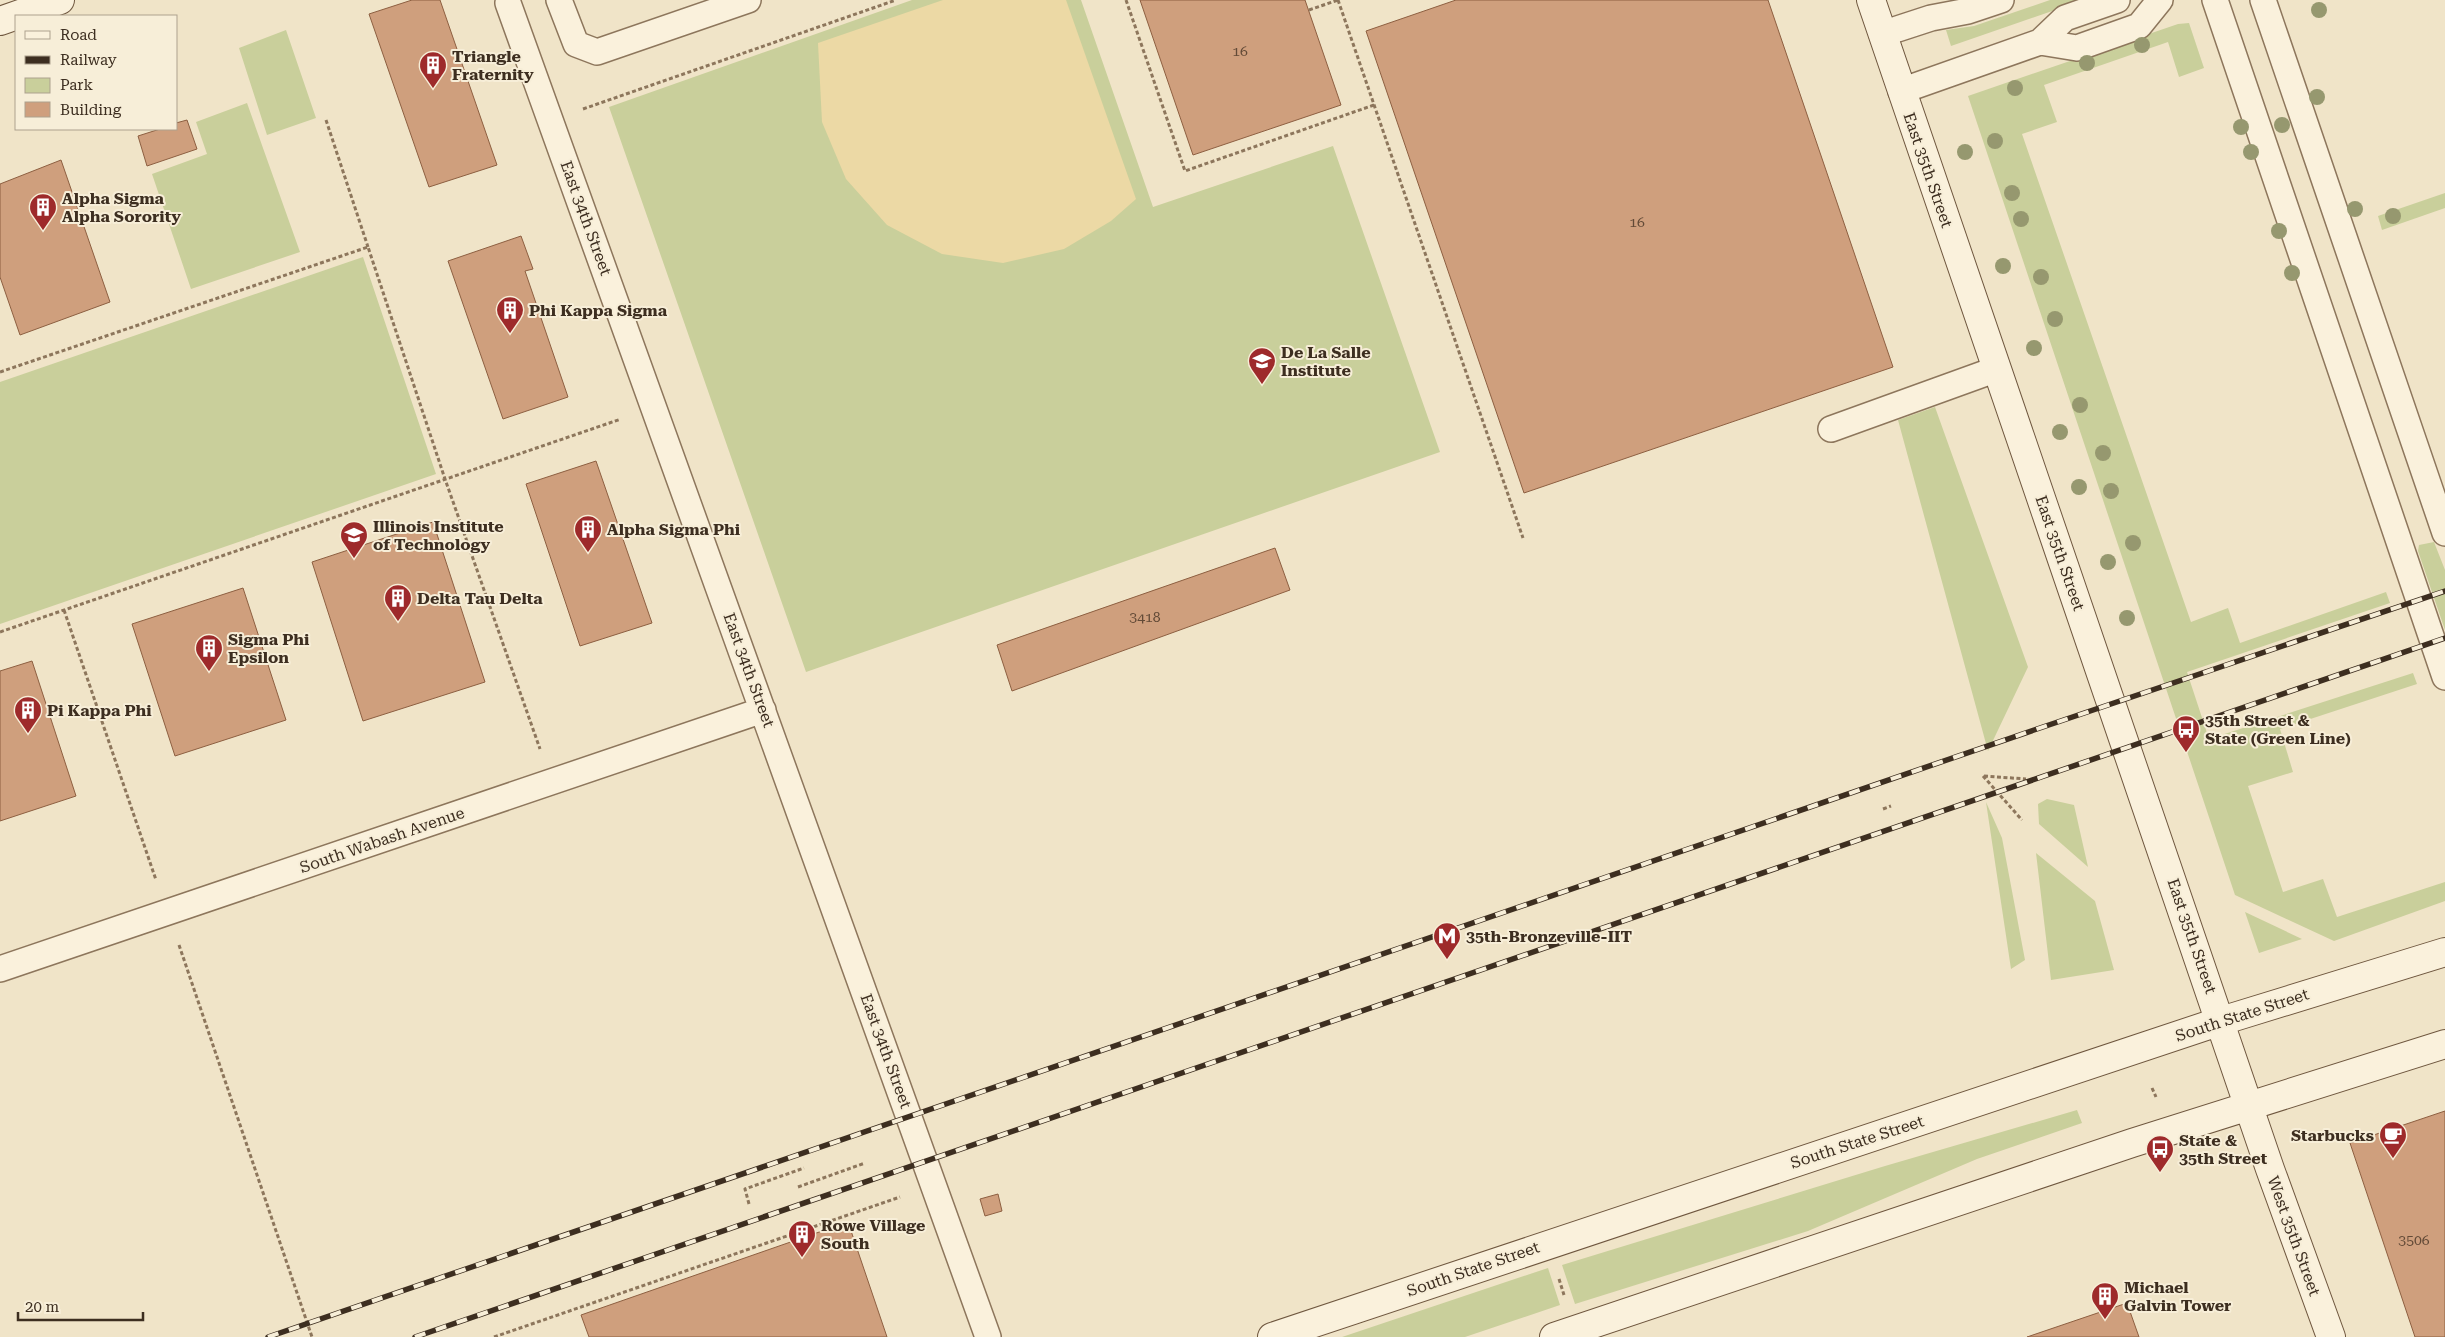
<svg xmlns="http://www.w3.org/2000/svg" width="2445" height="1337" viewBox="0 0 2445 1337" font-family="'Roboto Serif',serif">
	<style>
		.green { fill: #c9cf9b }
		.sand { fill: #ecd9a5 }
		.building { fill: #cf9f7d; stroke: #8d5f41 }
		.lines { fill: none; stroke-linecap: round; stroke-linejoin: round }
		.lane-casing { stroke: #8d765c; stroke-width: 28 }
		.secondary-casing { stroke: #6f573f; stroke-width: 30 }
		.path { stroke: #8d765c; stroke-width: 3; stroke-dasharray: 4 2.5; stroke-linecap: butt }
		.lane { stroke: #faf1dc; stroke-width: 25 }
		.secondary { stroke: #faf1dc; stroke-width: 28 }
		.rail-casing { stroke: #3d2e20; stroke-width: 5.5 }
		.rail { stroke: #f7eed8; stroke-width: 4; stroke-dasharray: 11; stroke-linecap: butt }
		.tree { fill: #96986f }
		.labels { text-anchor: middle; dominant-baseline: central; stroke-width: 4; stroke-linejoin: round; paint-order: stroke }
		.number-label { font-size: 14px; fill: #624a37 }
		.poi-label { font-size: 16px; font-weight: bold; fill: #3d2e20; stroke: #f7eed8; text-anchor: start }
		.street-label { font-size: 16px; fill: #3d2e20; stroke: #f7eed8 }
	</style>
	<rect width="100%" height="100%" fill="#f0e4c8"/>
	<path class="green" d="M912 0H1081L1153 207 1333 146 1440 452 806 672 609 107Z
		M2050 0H2084L1951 46 1946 30 1974 26Z
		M2189 23 2204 68 2179 77 2168 42 2044 85 2057 122 2022 134 2191 622 2228 608 2240 643 2386 592 2390 603 2187 672 2209 739 2413 673 2417 684 2280 729 2293 772 2248 786 2283 892 2323 879 2337 917 2445 882V901L2334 941 2235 895 1968 96 2178 24Z
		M286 30 316 118 267 135 239 48Z
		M247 103 300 252 191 289 152 174 207 154 196 122Z
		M2445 193V208L2382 230 2378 216Z
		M363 257 436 474 0 624V382Z
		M1935 407 2028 667 1988 751 1898 420Z
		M2434 542 2445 570V630L2418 551 2419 545Z
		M2047 799 2074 805 2088 867 2039 824 2038 804Z
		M1986 802 2002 838 2025 960 2011 969Z
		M2036 853 2095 901 2114 970 2051 980Z
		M2245 912 2302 939 2259 953Z
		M2077 1110 2082 1123 1977 1159 1808 1231 1575 1304 1562 1265 1885 1166Z
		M1548 1268 1560 1305 1465 1337H1342Z"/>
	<path class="sand" d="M943 0H1066L1136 199 1111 221 1064 249 1003 263 942 254 887 225 846 179 822 122 818 43Z"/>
	<path class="building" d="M412 0H440L497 165 429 187 369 14Z
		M1140 0H1305L1341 105 1193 155Z
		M1456 0H1768L1893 367 1524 493 1366 31Z
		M187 120 197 149 147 166 138 136 160 129H176V123Z
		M61 160 110 302 20 335 0 277V184Z
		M521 236 533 269 525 271 568 397 503 419 448 261Z
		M596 461 652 623 580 646 526 484Z
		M433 522 485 682 363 721 312 562Z
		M1275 548 1290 590 1012 691 997 645Z
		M243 588 286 720 175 756 132 624Z
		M32 661 76 796 0 821V671Z
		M2445 1111V1337H2415L2350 1143Z
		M998 1194 1002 1211 985 1216 980 1199Z
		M848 1222 887 1337H589L581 1315Z
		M2127 1303 2139 1337H2027Z"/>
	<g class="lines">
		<g class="lane-casing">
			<path id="lane" d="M559 0 576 44 597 52 748 0
				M2215 0 2445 677
				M2263 0 2445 533
				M508 3 988 1337
				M1882 34 1931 18 1968 11 2001 0
				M2040 42 2077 48 2139 26 2160 0
				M1901 91 2040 42 2065 18 2117 0
				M1831 429 1997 369
				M0 969 763 710"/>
		</g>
		<g class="secondary-casing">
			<path id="secondary" d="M1871 0 2270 1169 2331 1337
				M0 21 60 0
				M1272 1337 2221 1021 2445 952
				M1554 1337 2132 1143 2445 1044"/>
		</g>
		<path class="path" d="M1126 0 1185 171 1374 105
			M1338 0 1523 538
			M1309 10 1338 0
			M583 109 896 0
			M326 120 368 247
			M0 372 368 247 445 479 540 749
			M64 610 156 880
			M0 632 621 419
			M1983 776 2022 820
			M1984 776 2026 779
			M1883 809 1891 806
			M179 945 312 1337
			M2152 1088 2156 1097
			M798 1187 865 1163
			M749 1204 745 1189 804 1168
			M1559 1279 1564 1295
			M494 1337 900 1197"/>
		<use href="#lane" class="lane"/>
		<use href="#secondary" class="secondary"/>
		<g class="rail-casing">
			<path id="rail" d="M268 1337 2034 730 2445 591
				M415 1337 2445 638"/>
		</g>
		<use href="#rail" class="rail"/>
	</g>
	<g class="tree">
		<circle cx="2319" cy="10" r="8"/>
		<circle cx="2142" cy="45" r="8"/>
		<circle cx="2087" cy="63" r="8"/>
		<circle cx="2015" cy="88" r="8"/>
		<circle cx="2317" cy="97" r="8"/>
		<circle cx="2282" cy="125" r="8"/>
		<circle cx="2241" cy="127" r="8"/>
		<circle cx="1995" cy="141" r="8"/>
		<circle cx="1965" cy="152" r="8"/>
		<circle cx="2251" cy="152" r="8"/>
		<circle cx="2012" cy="193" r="8"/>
		<circle cx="2355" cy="209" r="8"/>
		<circle cx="2393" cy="216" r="8"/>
		<circle cx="2021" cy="219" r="8"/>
		<circle cx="2279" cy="231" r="8"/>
		<circle cx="2003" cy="266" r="8"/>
		<circle cx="2292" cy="273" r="8"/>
		<circle cx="2041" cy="277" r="8"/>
		<circle cx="2055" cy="319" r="8"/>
		<circle cx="2034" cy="348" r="8"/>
		<circle cx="2080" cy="405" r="8"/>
		<circle cx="2060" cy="432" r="8"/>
		<circle cx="2103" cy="453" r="8"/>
		<circle cx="2079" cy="487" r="8"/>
		<circle cx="2111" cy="491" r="8"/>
		<circle cx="2133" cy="543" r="8"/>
		<circle cx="2108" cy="562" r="8"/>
		<circle cx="2127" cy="618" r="8"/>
	</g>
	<defs>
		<g id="building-pin" transform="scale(1.4375)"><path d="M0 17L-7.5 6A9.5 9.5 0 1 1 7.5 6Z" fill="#9e2a2b" stroke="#f7eed8"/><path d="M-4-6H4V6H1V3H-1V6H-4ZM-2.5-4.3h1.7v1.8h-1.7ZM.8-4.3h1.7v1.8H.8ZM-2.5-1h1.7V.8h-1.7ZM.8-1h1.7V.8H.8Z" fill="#fff"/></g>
		<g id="school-pin" transform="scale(1.4375)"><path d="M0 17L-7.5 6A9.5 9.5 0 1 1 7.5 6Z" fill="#9e2a2b" stroke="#f7eed8"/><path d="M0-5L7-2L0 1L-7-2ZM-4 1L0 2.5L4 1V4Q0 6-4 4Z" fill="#fff"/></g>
		<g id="university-pin" transform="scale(1.4375)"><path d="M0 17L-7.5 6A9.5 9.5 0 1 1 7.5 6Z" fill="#9e2a2b" stroke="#f7eed8"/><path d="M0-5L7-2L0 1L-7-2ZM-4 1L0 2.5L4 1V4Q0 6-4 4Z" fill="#fff"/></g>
		<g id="bus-pin" transform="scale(1.4375)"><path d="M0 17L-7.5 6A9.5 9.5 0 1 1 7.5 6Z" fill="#9e2a2b" stroke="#f7eed8"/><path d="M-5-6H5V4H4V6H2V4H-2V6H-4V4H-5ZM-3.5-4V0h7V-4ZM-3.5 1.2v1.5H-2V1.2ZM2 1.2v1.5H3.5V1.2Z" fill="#fff"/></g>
		<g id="metro-pin" transform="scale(1.4375)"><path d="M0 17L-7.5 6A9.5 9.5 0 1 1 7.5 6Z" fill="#9e2a2b" stroke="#f7eed8"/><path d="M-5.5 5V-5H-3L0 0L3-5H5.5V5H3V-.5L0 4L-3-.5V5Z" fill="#fff"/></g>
		<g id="cafe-pin" transform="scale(1.4375)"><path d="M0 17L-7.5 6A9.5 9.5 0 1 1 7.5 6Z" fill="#9e2a2b" stroke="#f7eed8"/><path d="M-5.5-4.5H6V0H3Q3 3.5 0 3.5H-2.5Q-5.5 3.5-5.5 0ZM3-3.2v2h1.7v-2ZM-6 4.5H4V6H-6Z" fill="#fff"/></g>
	</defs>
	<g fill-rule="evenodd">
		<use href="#building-pin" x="433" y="65"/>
		<use href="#building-pin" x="43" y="207"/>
		<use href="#building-pin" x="510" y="310"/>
		<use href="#school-pin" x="1262" y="361"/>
		<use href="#building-pin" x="588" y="529"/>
		<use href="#university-pin" x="354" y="535"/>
		<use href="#building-pin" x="398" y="598"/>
		<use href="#building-pin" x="209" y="648"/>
		<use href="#building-pin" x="28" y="710"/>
		<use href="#bus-pin" x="2186" y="729"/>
		<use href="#metro-pin" x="1447" y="936"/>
		<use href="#cafe-pin" x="2393" y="1135"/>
		<use href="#bus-pin" x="2160" y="1149"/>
		<use href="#building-pin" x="802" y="1234"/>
		<use href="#building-pin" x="2105" y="1296"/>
	</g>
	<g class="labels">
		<g class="number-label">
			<text x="1240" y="51">16</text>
			<text x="1637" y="222">16</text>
			<text x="1145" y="617">3418</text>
			<text x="2414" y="1240">3506</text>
		</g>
		<g class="poi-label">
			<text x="452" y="56">Triangle<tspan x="452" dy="18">Fraternity</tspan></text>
			<text x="62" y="198">Alpha Sigma<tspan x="62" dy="18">Alpha Sorority</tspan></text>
			<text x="529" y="310">Phi Kappa Sigma</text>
			<text x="1281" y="352">De La Salle<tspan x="1281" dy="18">Institute</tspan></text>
			<text x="373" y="526">Illinois Institute<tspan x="373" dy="18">of Technology</tspan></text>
			<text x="607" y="529">Alpha Sigma Phi</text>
			<text x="417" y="598">Delta Tau Delta</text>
			<text x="228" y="639">Sigma Phi<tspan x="228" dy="18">Epsilon</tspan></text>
			<text x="47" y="710">Pi Kappa Phi</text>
			<text x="2205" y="720">35th Street &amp;<tspan x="2205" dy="18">State (Green Line)</tspan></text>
			<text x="1466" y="936">35th-Bronzeville-IIT</text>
			<text x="2374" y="1135" text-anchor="end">Starbucks</text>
			<text x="2179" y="1140">State &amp;<tspan x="2179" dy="18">35th Street</tspan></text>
			<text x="821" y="1225">Rowe Village<tspan x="821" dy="18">South</tspan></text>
			<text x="2124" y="1287">Michael<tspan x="2124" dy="18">Galvin Tower</tspan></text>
		</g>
		<g class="street-label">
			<text transform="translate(1928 170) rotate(71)">East 35th Street</text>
			<text transform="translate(586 218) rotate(70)">East 34th Street</text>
			<text transform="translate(2060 553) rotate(71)">East 35th Street</text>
			<text transform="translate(749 670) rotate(70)">East 34th Street</text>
			<text transform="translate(382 840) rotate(-19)">South Wabash Avenue</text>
			<text transform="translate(2192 936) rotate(71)">East 35th Street</text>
			<text transform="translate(2242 1015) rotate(-18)">South State Street</text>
			<text transform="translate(886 1051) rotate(70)">East 34th Street</text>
			<text transform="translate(1857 1142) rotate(-18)">South State Street</text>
			<text transform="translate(2294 1236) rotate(70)">West 35th Street</text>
			<text transform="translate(1473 1269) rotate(-19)">South State Street</text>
		</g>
	</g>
	<rect x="15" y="15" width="162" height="115" fill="#f7eed8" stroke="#ada18e"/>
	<rect x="25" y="31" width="25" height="8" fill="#faf1dc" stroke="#ada18e"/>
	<text x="60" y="40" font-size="15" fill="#3d2e20">Road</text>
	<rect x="25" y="56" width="25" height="8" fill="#3d2e20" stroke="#ada18e"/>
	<text x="60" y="65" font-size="15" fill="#3d2e20">Railway</text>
	<rect x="25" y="78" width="25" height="15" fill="#c9cf9b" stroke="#ada18e"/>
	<text x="60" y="90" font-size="15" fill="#3d2e20">Park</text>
	<rect x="25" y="102" width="25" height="15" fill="#cf9f7d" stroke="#ada18e"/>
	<text x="60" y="115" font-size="15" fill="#3d2e20">Building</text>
	<path d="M18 1312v8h125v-8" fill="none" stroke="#3d2e20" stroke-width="2.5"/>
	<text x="25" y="1312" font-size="15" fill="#3d2e20" stroke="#f7eed8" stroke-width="4" paint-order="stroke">20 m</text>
</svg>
